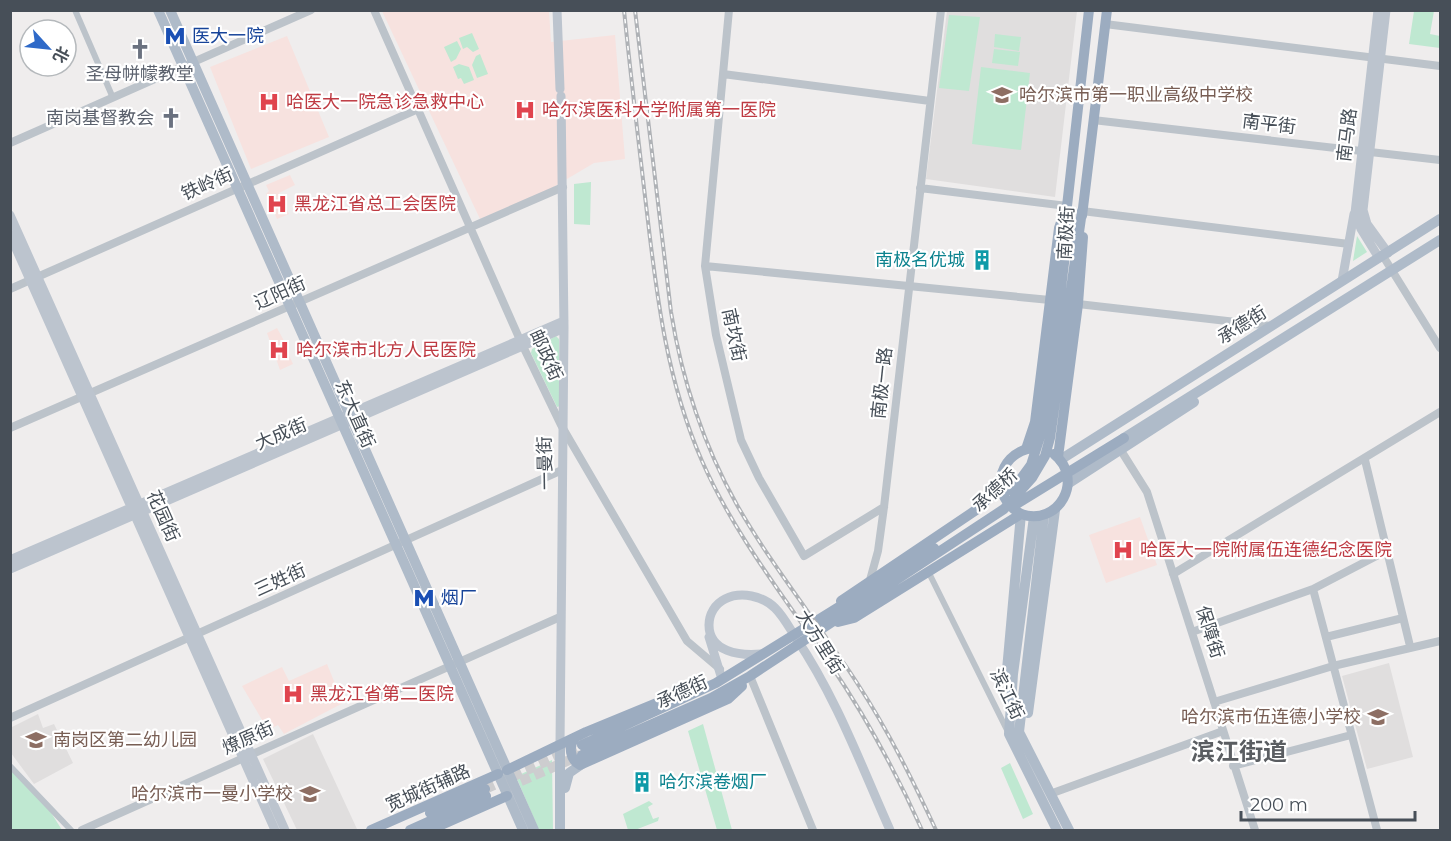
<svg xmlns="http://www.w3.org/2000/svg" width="1451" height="841" viewBox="0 0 1451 841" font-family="Montserrat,'Noto Sans SC',sans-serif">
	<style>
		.education { fill: #e0dede }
		.medical { fill: #f7e2df }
		.green { fill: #bfe8d1 }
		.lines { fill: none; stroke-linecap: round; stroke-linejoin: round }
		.trunk-tunnel { stroke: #cdcdcf; stroke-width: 10; stroke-dasharray: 10 5; stroke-linecap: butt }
		.minor { stroke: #bcc3ca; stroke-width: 6 }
		.tertiary { stroke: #bcc3ca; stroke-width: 8 }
		.secondary { stroke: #bcc4ce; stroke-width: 9 }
		.primary { stroke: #afbbc9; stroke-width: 10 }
		.trunk { stroke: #9cacc0; stroke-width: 10 }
		.rail-casing { stroke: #afb2b6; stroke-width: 4 }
		.rail { stroke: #fff; stroke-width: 1.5; stroke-dasharray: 4.5; stroke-linecap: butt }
		.labels { text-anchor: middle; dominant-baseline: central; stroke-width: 4.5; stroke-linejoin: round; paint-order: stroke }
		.transit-label { font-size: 18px; fill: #164399; stroke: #fff; text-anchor: start }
		.worship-label { font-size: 18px; fill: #5b616d; stroke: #fff }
		.education-label { font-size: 18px; fill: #785e54; stroke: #fff; text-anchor: start }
		.health-label { font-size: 18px; fill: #be3a42; stroke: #fff; text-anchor: start }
		.street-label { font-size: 18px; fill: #474f58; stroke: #fff }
		.culture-label { font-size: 18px; fill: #0d838f; stroke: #fff; text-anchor: end }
		.district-label { font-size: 24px; font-weight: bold; fill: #5a5d61; stroke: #fff }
	</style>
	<rect width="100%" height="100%" fill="#efeded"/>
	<path class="education" d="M947 11H1077L1055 197 926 179Z
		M1389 663 1413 757 1367 769 1342 676Z
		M38 714 43 728 54 724 73 763 34 784 11 753 10 728Z
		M313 734 357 829 297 830 263 759Z"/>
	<path class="medical" d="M382 11H549L551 42 615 35 625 159 594 163 550 189 480 219Z
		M287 36 329 137 251 169 210 67Z
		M290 175 295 185 279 193 289 214 277 219 266 194 269 191 266 185Z
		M277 328 288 348 286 349 293 364 280 370 267 333Z
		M1140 517 1157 565 1106 583 1089 535Z
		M327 664 343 703 284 734 278 725 268 730 242 686 282 667 289 681Z"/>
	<path class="green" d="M1414 11H1434L1430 34 1440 36V48L1409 44Z
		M949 15 980 17 969 91 939 88Z
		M472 33 479 49 473 52 467 47 463 49 459 38Z
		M995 34 1021 37 1019 51 994 47Z
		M457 41 461 49 456 59 451 62 444 47Z
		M994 49 1020 52 1018 66 992 63Z
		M480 54 488 74 477 78 472 65 476 56Z
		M459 64 469 67 474 80 464 84 461 78 458 79 453 67Z
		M981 67 1030 73 1021 150 972 144Z
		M591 182 590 225 574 224V184Z
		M1357 236 1367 252 1353 261Z
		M556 336 559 339 560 406 557 407 531 353 532 349Z
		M703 724 732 830H717L688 731Z
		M552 760 553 830H539L517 779 519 775Z
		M10 763 50 811 62 830H11Z
		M1010 763 1033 814 1023 819 1001 768Z
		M649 801 653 804 648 807 653 819 659 817 658 821 635 830H628L623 814Z"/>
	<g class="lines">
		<path class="trunk-tunnel" d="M507 787 581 755
			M485 789 582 745"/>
		<path class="minor" d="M75 10 113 98
			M928 571 1008 732
			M10 766 71 830"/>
		<path class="tertiary" d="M374 10 520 340 561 425 687 641 720 669
			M729 10 705 266 716 335 741 440 759 478 804 556 884 507
			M1105 24 1440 66
			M723 74 930 101
			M1093 120 1440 160
			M10 143 311 10
			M920 188 1067 206
			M1082 211 1349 244
			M1383 256 1440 348
			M705 266 1050 300
			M10 289 418 109
			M1078 304 1271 326
			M10 428 563 187
			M1120 449 1147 492 1255 830
			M1365 460 1410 646
			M1173 574 1440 412
			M870 580 878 551 884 507 941 10
			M1313 589 1377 830
			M1192 632 1313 589 1388 550
			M1326 637 1403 618
			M750 676 813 830
			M1214 702 1333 666 1440 641
			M10 718 562 470
			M1233 766 1351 735
			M1050 794 1223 731
			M82 830 560 617"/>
		<path class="secondary" d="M557 10 560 89
			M1378 10 1355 213 1361 229 1379 258
			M1386 10 1363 210 1367 224 1388 253
			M10 215 285 830
			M10 235 275 830
			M1342 281 1354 214
			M10 560 564 321
			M10 569 564 328
			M709 637 721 676
			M761 654C740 656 709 652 709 625 709 614 715 604 725 599 741 591 763 596 775 608 784 617 790 629 796 638 836 697 861 765 890 830
			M560 745 564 328 561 96"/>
		<path class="primary" d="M158 10 523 830
			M170 10 534 830
			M1124 438 1440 240
			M1060 460 1440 219
			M1069 483 1194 402
			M1044 515 1019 732 1069 830
			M1034 517 1013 674 1009 734 1057 830
			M1006 681 1021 514
			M1028 713 1055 510
			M560 745V830
			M565 788 569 773 582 764"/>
		<path class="trunk" d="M1082 216 1107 10
			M1026 449 1035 422 1059 228 1067 206 1089 10
			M1058 457 1078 304 1083 237
			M1012 491 1031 465 1045 421 1065 255 1067 206
			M1015 505 1124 438
			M1021 514C990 497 996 455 1031 448
			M841 601 976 510 1000 487
			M838 622 854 618 1021 514C1059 527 1085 479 1054 454
			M575 738C568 746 570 760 580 765L728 699 742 686
			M582 745 716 683 934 548
			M582 755 711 698 750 676 1004 509 1032 478 1045 456 1050 438 1082 211
			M507 770 586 732 688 690
			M430 813 485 789
			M371 830 498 774
			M410 830 486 796
			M430 830 507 796"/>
		<g class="rail-casing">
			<path id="rail" d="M624 10C631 78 639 146 647 213 657 299 667 381 702 461 734 534 785 598 830 664 866 717 896 772 922 830
				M635 10 671 312C682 380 703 444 737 505 773 568 820 625 859 686 889 732 913 781 936 830"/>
		</g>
		<use href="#rail" class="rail"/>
	</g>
	<defs>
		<g id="metro-bare" transform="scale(1.62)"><path d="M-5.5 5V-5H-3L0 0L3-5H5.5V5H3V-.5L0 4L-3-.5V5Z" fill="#1a4fb4" stroke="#fff" stroke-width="2.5" paint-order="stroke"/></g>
		<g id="church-bare" transform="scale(1.62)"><path d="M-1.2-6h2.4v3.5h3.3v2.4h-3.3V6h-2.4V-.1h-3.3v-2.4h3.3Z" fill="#6b7280" stroke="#fff" stroke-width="2.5" paint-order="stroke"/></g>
		<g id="school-bare" transform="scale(1.62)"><path d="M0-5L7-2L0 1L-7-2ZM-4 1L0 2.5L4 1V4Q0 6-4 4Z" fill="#8d6e63" stroke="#fff" stroke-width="2.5" paint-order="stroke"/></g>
		<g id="hospital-bare" transform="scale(1.62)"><path d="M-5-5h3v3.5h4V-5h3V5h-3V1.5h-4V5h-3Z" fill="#e0444e" stroke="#fff" stroke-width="2.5" paint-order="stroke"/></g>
		<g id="building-bare" transform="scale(1.62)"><path d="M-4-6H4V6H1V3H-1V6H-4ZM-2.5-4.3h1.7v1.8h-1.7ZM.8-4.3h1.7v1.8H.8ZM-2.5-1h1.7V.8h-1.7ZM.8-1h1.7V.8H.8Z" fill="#0f9aa8" stroke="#fff" stroke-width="2.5" paint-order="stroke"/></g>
	</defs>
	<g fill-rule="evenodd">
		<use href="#metro-bare" x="175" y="36"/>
		<use href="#church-bare" x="140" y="49"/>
		<use href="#school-bare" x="1002" y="95"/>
		<use href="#hospital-bare" x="269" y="102"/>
		<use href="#hospital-bare" x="525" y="110"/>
		<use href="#church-bare" x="171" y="118"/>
		<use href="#hospital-bare" x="277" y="204"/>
		<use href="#building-bare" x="982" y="260"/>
		<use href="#hospital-bare" x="279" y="350"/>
		<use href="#hospital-bare" x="1123" y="550"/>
		<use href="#metro-bare" x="424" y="598"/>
		<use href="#hospital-bare" x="293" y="694"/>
		<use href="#school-bare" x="1378" y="717"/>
		<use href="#school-bare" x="36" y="740"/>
		<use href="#building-bare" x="642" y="782"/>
		<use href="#school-bare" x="310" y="794"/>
	</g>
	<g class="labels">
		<g class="transit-label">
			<text x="192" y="36">医大一院</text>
			<text x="441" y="598">烟厂</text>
		</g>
		<g class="worship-label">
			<text x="140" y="74">圣母帡幪教堂</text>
			<text x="154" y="118" text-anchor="end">南岗基督教会</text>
		</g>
		<g class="education-label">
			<text x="1019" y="95">哈尔滨市第一职业高级中学校</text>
			<text x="1361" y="717" text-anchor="end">哈尔滨市伍连德小学校</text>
			<text x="53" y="740">南岗区第二幼儿园</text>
			<text x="293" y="794" text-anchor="end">哈尔滨市一曼小学校</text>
		</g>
		<g class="health-label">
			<text x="286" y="102">哈医大一院急诊急救中心</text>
			<text x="542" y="110">哈尔滨医科大学附属第一医院</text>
			<text x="294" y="204">黑龙江省总工会医院</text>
			<text x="296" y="350">哈尔滨市北方人民医院</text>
			<text x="1140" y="550">哈医大一院附属伍连德纪念医院</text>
			<text x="310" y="694">黑龙江省第二医院</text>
		</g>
		<g class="street-label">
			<text transform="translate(1269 124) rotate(7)">南平街</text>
			<text transform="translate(1347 135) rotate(-83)">南马路</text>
			<text transform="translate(207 184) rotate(-24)">铁岭街</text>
			<text transform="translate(1066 233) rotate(-87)">南极街</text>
			<text transform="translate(280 293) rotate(-24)">辽阳街</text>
			<text transform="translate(1242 325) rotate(-32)">承德街</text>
			<text transform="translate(734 335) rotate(78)">南坎街</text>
			<text transform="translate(546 355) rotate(65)">邮政街</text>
			<text transform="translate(882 383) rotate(-84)">南极一路</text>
			<text transform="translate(355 414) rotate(66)">东大直街</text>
			<text transform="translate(281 434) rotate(-23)">大成街</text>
			<text transform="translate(545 463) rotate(-91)">一曼街</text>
			<text transform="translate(995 490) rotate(-43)">承德桥</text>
			<text transform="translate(163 516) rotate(66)">花园街</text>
			<text transform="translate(280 580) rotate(-24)">三姓街</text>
			<text transform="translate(1210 632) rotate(72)">保障街</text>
			<text transform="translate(820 642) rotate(58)">大方里街</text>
			<text transform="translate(682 692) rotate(-25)">承德街</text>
			<text transform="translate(1007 694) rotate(64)">滨江街</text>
			<text transform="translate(248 738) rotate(-24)">燎原街</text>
			<text transform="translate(428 788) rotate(-24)">宽城街辅路</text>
		</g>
		<g class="culture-label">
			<text x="965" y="260">南极名优城</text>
			<text x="659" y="782" text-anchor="start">哈尔滨卷烟厂</text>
		</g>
		<g class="district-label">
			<text x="1239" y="751">滨江街道</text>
		</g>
	</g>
	<rect width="1451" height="841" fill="none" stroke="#474f58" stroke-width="24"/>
	<g transform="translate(48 48) rotate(117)"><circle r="28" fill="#ffffff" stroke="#b5b9bc" stroke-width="1.5"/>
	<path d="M0-4.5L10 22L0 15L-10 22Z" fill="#2e69c8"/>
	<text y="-9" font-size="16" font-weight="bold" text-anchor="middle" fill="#474f58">北</text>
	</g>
	<path d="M1241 811v9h174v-9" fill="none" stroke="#474f58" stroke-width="3"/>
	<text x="1250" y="811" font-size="18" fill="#474f58" stroke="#ffffff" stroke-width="4.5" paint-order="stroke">200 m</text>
</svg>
